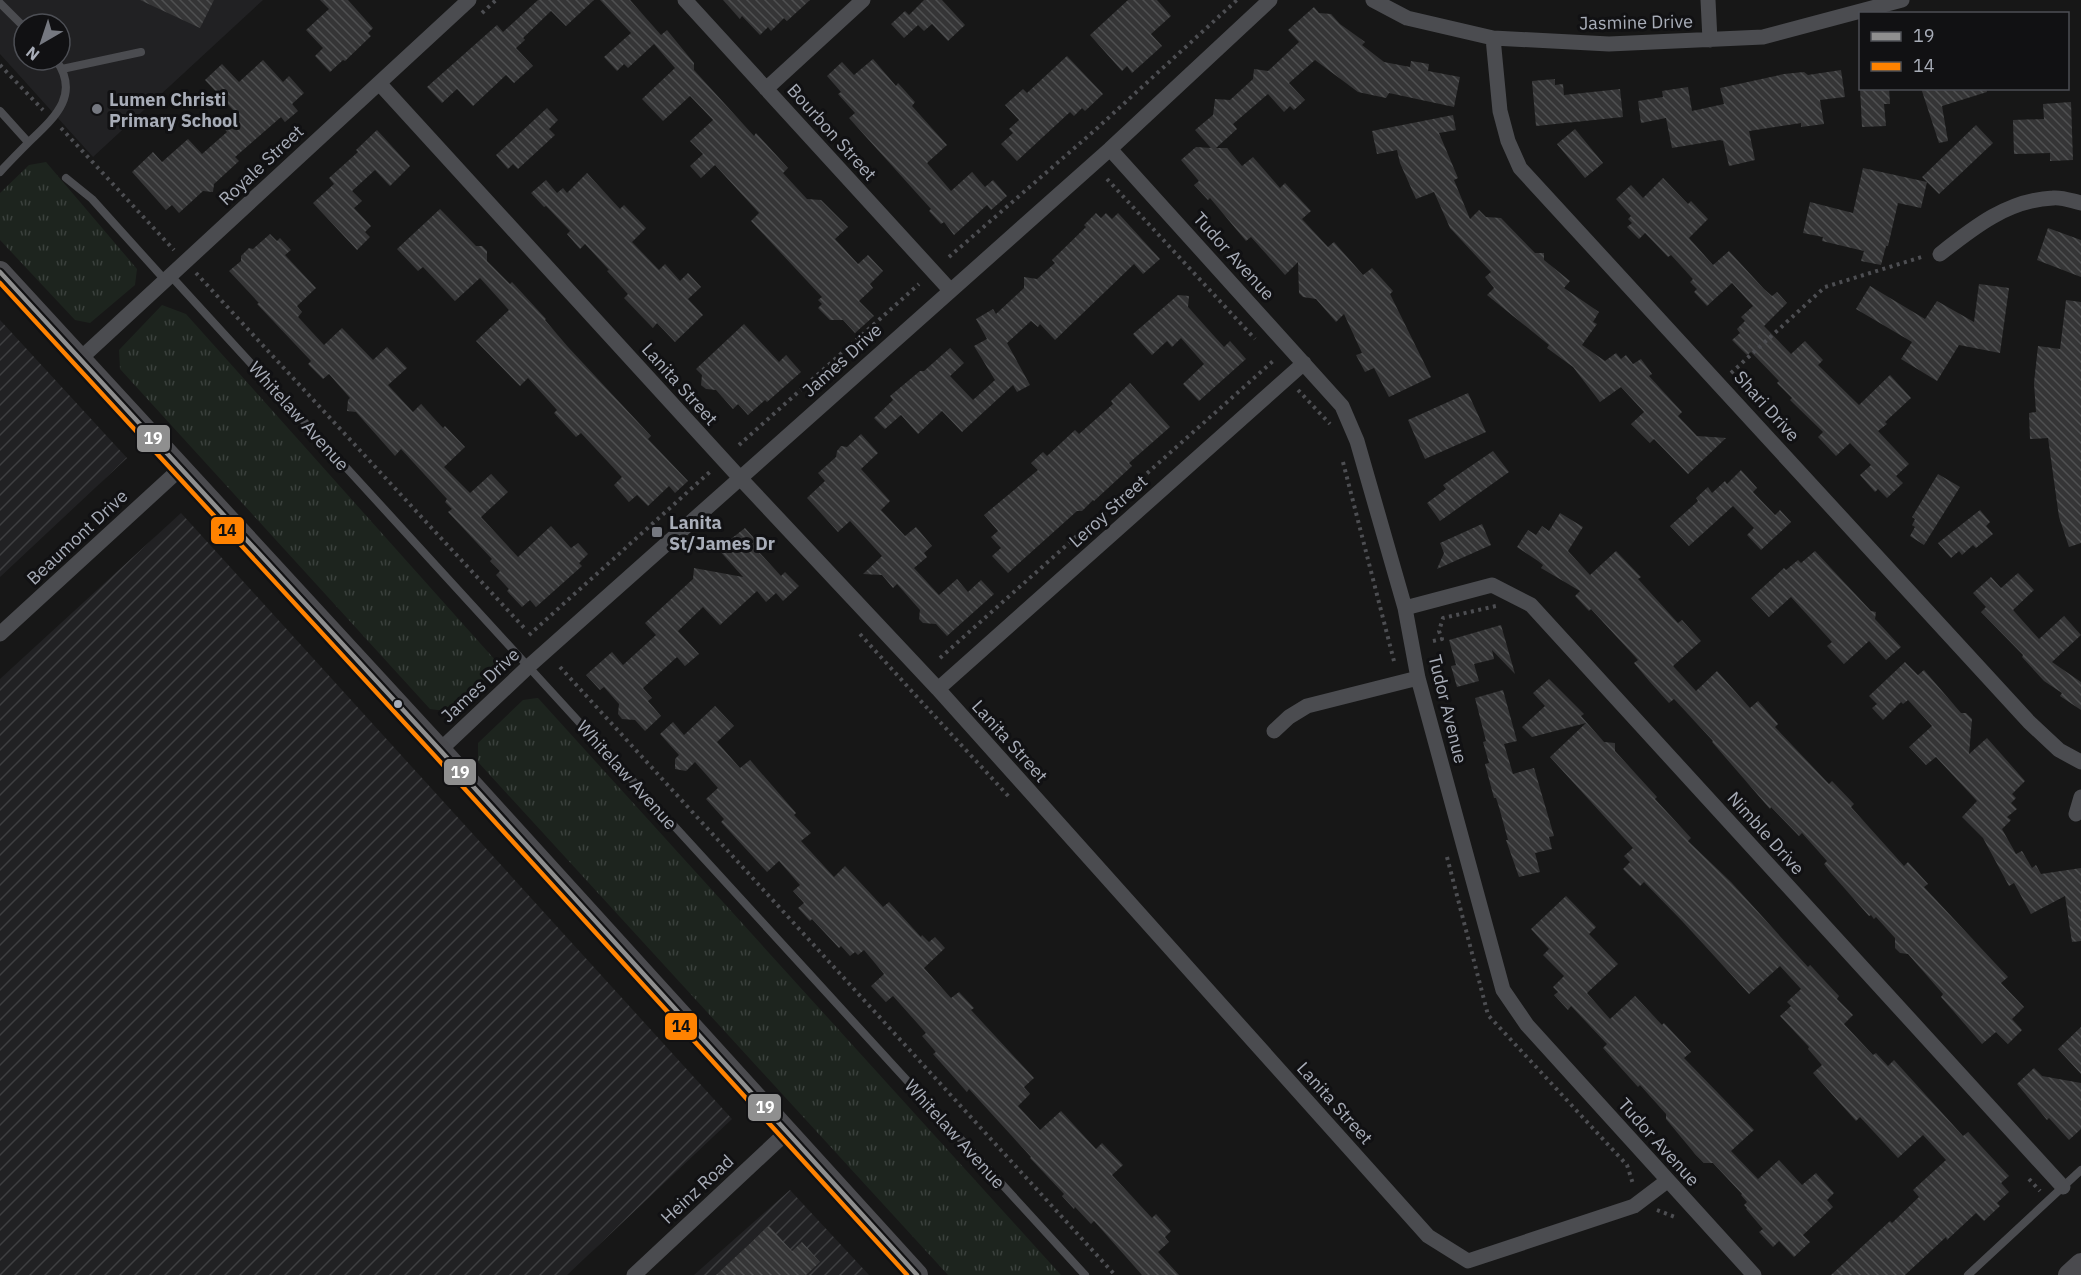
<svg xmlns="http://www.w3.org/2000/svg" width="2081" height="1275" viewBox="0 0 2081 1275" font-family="'IBM Plex Sans',sans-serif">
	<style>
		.built { fill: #212123; fill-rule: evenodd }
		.industrial { fill: url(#industrial-furrows) }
		.park { fill: url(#park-tufts) }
		.building { fill: url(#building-back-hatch) }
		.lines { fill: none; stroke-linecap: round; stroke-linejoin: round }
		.path { stroke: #4d4e52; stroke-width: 4; stroke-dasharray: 3 4.5; stroke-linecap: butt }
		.lane { stroke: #4b4c50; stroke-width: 8 }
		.street { stroke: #4b4c50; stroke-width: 15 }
		.secondary { stroke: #4a4a4e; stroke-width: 22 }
		.bus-1-casing { stroke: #111113; stroke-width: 9 }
		.bus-2-casing { stroke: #111113; stroke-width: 9 }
		.bus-1 { stroke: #8f8f8f; stroke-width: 4.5 }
		.bus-2 { stroke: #ff8200; stroke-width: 4.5 }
		.poi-dot { fill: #757880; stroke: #111113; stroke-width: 2 }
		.bus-dot { fill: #a8adb8; stroke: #111113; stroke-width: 2 }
		.labels { text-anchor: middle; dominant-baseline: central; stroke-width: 6; stroke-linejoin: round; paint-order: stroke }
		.street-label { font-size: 18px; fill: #a8adb8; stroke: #111113 }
		.poi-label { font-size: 18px; font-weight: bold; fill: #a8adb8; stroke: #111113; text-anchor: start }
		.line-badge { stroke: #111113; stroke-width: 2 }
		.badge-label { font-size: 16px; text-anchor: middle; font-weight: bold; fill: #fff }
		.pale-badge-label { font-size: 16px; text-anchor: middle; font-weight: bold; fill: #111 }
	</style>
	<defs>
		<pattern id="industrial-furrows" width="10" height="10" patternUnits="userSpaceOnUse" patternTransform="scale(1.5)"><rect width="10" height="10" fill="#212123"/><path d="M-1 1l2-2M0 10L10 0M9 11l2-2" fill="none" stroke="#3e3f41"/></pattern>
		<pattern id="park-tufts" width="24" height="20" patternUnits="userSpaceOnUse" patternTransform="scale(1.5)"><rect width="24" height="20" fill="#1d241e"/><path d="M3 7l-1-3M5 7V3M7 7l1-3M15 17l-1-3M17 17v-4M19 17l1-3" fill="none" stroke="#3b413d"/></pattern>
		<pattern id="building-back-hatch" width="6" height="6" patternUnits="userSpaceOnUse" patternTransform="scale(1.5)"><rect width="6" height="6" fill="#353536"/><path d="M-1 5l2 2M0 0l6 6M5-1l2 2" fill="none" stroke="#4f5051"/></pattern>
	</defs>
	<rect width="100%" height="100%" fill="#171717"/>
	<path class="built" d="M0 0H263L93 157 0 54ZM24 24H60V60H24Z"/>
	<path class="industrial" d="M0 320 127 458 0 577Z
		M181 513 732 1119 567 1275H0V679Z
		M790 1190 869 1275H694Z"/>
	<path class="park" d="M46 162 137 269 135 285 90 323 75 320 0 240V193L29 165Z
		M162 305 186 314 496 661 490 676 446 711 430 709 120 369 119 350Z
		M537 698H538L1061 1275H948L478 762V743L523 700Z"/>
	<path class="building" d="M140 0H214L200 28Z
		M320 0H348L373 28 368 33 371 36 345 61 343 60 330 72 315 56 323 48 306 30 329 9Z
		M538 0H594L566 26 551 11 523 38 525 40 516 48 533 66 514 83 506 75 473 106 457 89 442 103 427 87 497 25 503 32Z
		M600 0H630L661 35 667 30 694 63V70L754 136 756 133 788 168 783 173 807 199 821 200 848 227 835 239 858 264 868 255 883 271 870 284 873 288 859 301 874 316 855 333 843 320H830L818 308 822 304 818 300 822 297 751 221 759 213 715 165 701 178 690 166 703 154 690 141 713 120 690 96 663 121 642 99 675 68 654 44 628 68 624 64 617 71 604 57 631 33Z
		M723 0H810L787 21 784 18 771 31 768 27 760 35 742 16 740 19Z
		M924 0H942L965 25 948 41 932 24 924 31 918 25 904 38 891 24 905 11 909 15Z
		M1128 0H1157L1171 16 1151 34 1162 46 1132 73 1127 66 1122 71 1090 35Z
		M1314 7 1319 13 1331 14 1340 24 1365 42 1362 45 1384 62 1410 67 1411 61 1429 64 1428 71 1460 77 1454 107 1389 93 1386 98 1358 92 1315 60 1289 83 1305 100 1294 110 1290 106 1284 112 1268 94 1233 124 1237 129 1216 148H1227L1242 166 1253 157 1280 188 1285 183 1311 211 1302 219 1328 247 1334 242 1363 275 1372 268 1393 291 1390 294 1431 377 1389 397 1374 368 1365 372 1356 355 1362 353 1344 314 1336 322 1316 299 1303 297 1299 293 1298 262 1285 275 1251 237 1246 241 1210 198 1208 200 1194 185 1199 181 1181 160 1196 147 1211 148 1195 130 1213 115 1215 99 1230 100 1253 79 1254 69 1268 71 1299 42 1288 30Z
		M1067 56 1103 94 1085 111 1082 108 1074 116 1070 112 1017 161 1001 144 1013 133 1009 129 1019 120 1005 105 1023 89 1027 93Z
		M873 59 896 86 898 83 915 102 912 106 947 145 927 163 951 191 972 172 985 187 993 180 1007 196 991 210 987 205 954 235 944 222 941 224 929 211 931 209 849 118 855 113 838 94 841 92 827 76 842 62 854 75Z
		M263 60 283 82 289 76 304 93 292 104 298 111 285 122 281 117 235 157 239 161 214 184 213 192 203 191 179 213 172 205 166 210 132 172 153 152 162 162 188 139 202 154 227 132 221 125 235 112 205 80 222 64 239 82Z
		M1841 70 1845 97 1820 100 1824 124 1801 127V123L1749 131 1755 160 1729 166 1723 141 1720 140 1672 148 1666 118 1641 123 1638 101 1663 97 1662 91 1688 87 1692 111 1724 104 1720 88 1784 74 1804 72 1808 75Z
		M1555 79V85L1563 84 1564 95 1620 89 1623 117 1536 126 1532 81Z
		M1860 88H1889L1890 104H1884L1886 126 1862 127Z
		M1921 88H1986L1987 92 1942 106 1948 141 1939 143Z
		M2071 102 2073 160 2050 161V153L2014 154 2013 120 2044 119 2043 104Z
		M547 108 558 120 549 129 555 135 518 169 513 164 508 169 496 155Z
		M1453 115 1456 130 1439 133 1458 178 1454 180 1470 219 1479 210 1486 217 1501 218 1535 253H1544V260L1570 281 1564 288 1599 312 1593 322 1597 324 1582 345 1605 361 1616 353 1621 359 1626 355 1633 364 1641 359 1652 374 1649 376 1682 412 1678 416 1697 436 1726 438 1688 474 1654 439 1650 443 1631 424 1644 412 1621 387 1600 402 1573 367 1547 348 1549 345 1487 295 1494 288 1485 277 1491 272 1450 228 1434 192 1416 199 1400 163 1397 150 1377 154 1372 131Z
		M1976 125 1993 143 1939 194 1922 177Z
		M1575 129 1603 163 1585 178 1557 144Z
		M377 130 410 166 390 186 375 170 352 191 362 201 354 208 371 226 365 232 370 237 357 250 313 203 334 184 329 178 358 152 356 150Z
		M1863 168 1927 182 1921 208 1898 203 1888 246H1886L1881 265 1861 261 1864 251 1822 241 1823 237 1803 233 1810 202 1853 213Z
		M587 173 620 209 624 205 646 228 632 242 659 270 665 264 680 281 688 273 701 287 688 299 703 315 675 342 657 323 653 328 624 298 628 294 607 271 609 270 585 244 580 249 567 234 570 231 546 206 544 207 531 193 546 180 557 193 563 188 567 193Z
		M1663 178 1688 204 1691 201 1708 219 1689 238 1713 265 1729 251 1764 289 1772 296 1777 292 1787 303 1764 326 1791 354 1805 341 1823 360 1818 365 1859 405 1890 375 1911 398 1885 422 1887 424 1878 431 1909 464 1896 476 1903 483 1887 498 1878 489 1875 492 1860 475 1871 465 1850 443 1836 456 1818 437 1823 432 1790 400 1792 398 1777 383 1779 381 1751 352 1747 355 1732 340 1740 333 1737 329 1745 321 1741 317 1753 306 1732 283 1707 306 1694 292 1697 289 1690 282 1693 279 1671 255 1668 257 1645 233 1639 239 1627 227 1632 223 1628 219 1631 216 1616 199 1631 185 1643 198Z
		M440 209 476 246H482L487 251V261L510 284 512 282 546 319 545 320 568 347 651 436 648 439 688 481 675 493 669 486 648 506 637 495 629 502 614 485 622 477 581 433 576 437 554 413 557 410 528 378 520 386 476 341 509 310 480 278 455 301 423 267 418 271 397 249Z
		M1096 213 1101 218 1106 213 1112 219 1118 213 1160 259 1143 274 1134 264 1055 340 1040 324 1038 327 1031 321 1007 343 1030 385 1017 392 1013 385 962 432 942 411 918 434 901 415 885 429 874 418 893 400 890 396 920 371H924L950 348 964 363 950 376 973 400 995 380 974 346 987 339 976 319 993 309 996 314 1024 288V277L1037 279 1055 263 1052 260 1086 227 1084 225Z
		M2048 228 2081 240V277L2037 260Z
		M270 234 277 241 280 238 291 250 285 255 316 288 297 306 302 312 298 317 324 345 342 328 373 360 387 347 407 368 388 385 413 412 421 404 443 428 445 426 465 447 444 467 470 493 491 474 508 492 481 517 518 557 551 526 571 548 578 543 588 554 579 563 582 566 536 607 530 600 522 607 507 591 509 589 496 575 500 571 490 561 492 559 448 512 452 509 445 502 447 499 401 449 395 456 356 412 347 411 348 400 350 398 329 374 323 379 308 364 311 361 257 304 259 303 229 271 241 261V256L249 248 253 249Z
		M1979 284 2009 288 2000 353 1959 345 1937 381 1901 359 1912 342 1856 309 1870 286 1925 319 1937 301 1974 322Z
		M1178 295 1189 296 1188 307 1224 347 1230 341 1246 359 1199 401 1183 384 1204 364 1181 338 1172 347 1167 341 1152 355 1133 334Z
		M2066 300 2081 302V543L2069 547 2059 517 2048 438 2030 439 2029 413 2036 412 2034 383 2038 346 2060 349Z
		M744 324 779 362 786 355 801 372 767 402 765 400 748 415 738 404 733 409 716 390 706 389 701 385 702 375 696 369Z
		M1130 383 1170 427 1129 463 1132 466 1094 501 1093 500 1082 511H1077L1008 573 992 556 1001 548 991 537 998 531 984 515 1038 470 1031 463 1043 452 1047 456 1075 430 1079 434 1113 404 1111 401Z
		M1468 393 1486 432 1425 459 1408 420Z
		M861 434 878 453 861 469 890 501 881 510 905 536 916 527 932 546 924 553 927 557 914 568 939 595 957 579 968 592 981 580 994 594 947 636 936 624 923 623 919 619 920 610 897 584 893 588 882 575 863 574 882 556 850 521 838 532 807 498 825 481 818 473 836 457 837 451 841 446 847 447Z
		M1493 451 1509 472 1440 521 1427 503 1446 489 1443 485Z
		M1741 470 1757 488 1753 492 1775 515 1780 510 1791 522 1761 550 1747 535 1754 528 1733 506 1689 546 1670 526 1698 501 1696 498 1708 487 1712 493 1725 481 1727 484Z
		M1938 474 1960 487 1924 545 1910 536 1915 527 1912 525 1915 519 1912 517Z
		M1980 510 1990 522 1986 526 1993 534 1976 548 1973 545 1962 555 1959 551 1951 558 1938 543Z
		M1560 513 1583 527 1568 551 1590 575 1616 551 1641 577 1638 579 1678 623 1682 620 1701 641 1673 666 1696 691 1717 671 1750 708 1758 701 1778 724 1775 727 1829 784 1832 781 1854 804 1851 807 1904 866 1908 862 1928 884 1924 887 2008 977 2001 983 2024 1007 2012 1019 2022 1030 2008 1044 1996 1032 1982 1044 1941 997 1943 994 1908 954 1900 953 1895 948V938L1876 917 1874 919 1871 915 1869 916 1830 872 1824 864 1827 861 1802 833 1799 836 1771 807 1770 809 1712 742 1713 741 1674 699 1669 703 1650 682 1634 663 1638 660 1591 609 1589 611 1575 596 1580 591 1541 568 1543 565 1538 561 1517 547 1528 530 1536 535 1542 526 1549 531Z
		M1482 524 1491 545 1437 569 1444 553 1440 543Z
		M745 528 762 547 758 551 781 576 785 572 799 586 783 601 776 593 766 602 757 591 720 625 703 607 678 631 699 654 685 666 677 657 643 688 652 698 648 701 661 716 645 731 635 720 622 719 618 714 619 704 604 687 600 690 586 675 612 652 623 665 656 635 645 623 693 579 694 568 743 577 718 549Z
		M1815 551 1871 611 1876 612 1875 619 1901 647 1886 660 1869 641 1844 664 1827 646 1832 642 1791 597 1769 617 1751 598 1784 568 1786 570 1798 560 1801 563Z
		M2018 573 2034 590 2013 610 2039 639 2064 616 2081 635 2052 662 2081 682V710L2060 696 2062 693 2044 681 2022 657 2023 655 1981 612 1986 607 1973 593 1991 577 2001 588Z
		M1501 625 1515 674 1492 650 1494 659 1474 664 1479 681 1457 687 1451 666 1456 665 1449 640Z
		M1905 662 1918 675 1924 670 1961 713H1966L1972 719 1969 754 1987 738 2025 781 2012 794 2016 798 2011 803 2017 809 2007 817 2011 820 2002 829 2016 854 2022 851 2032 868 2036 865 2041 874 2081 868V941L2072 942 2065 896 2031 914 2014 883 2009 886 1983 838 1962 817 1977 801 1936 757 1926 765 1909 747 1932 726 1908 700 1903 704 1901 702 1883 720 1872 708 1877 704 1869 696Z
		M1549 679 1584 714 1581 716 1604 742 1615 743V751L1657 797 1655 799 1691 838 1688 841 1731 882 1808 967 1810 965 1839 996 1837 999 1853 1015 1844 1024 1873 1055 1876 1053 1888 1066 1894 1060 1963 1136 1968 1132 2009 1176 2001 1183 2009 1192 1997 1203 2000 1206 1984 1221 1976 1213 1947 1240 1946 1237 1905 1275H1831L1890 1221 1892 1223 1919 1197 1913 1190 1946 1160 1923 1135 1898 1158 1860 1117 1856 1121 1813 1073 1822 1065 1808 1049 1809 1047 1780 1016 1791 1006 1787 1002 1801 989 1780 966 1749 994 1682 921 1644 882 1640 886 1623 869 1630 862 1624 856 1633 848 1550 757 1586 723 1532 737 1522 727 1545 706 1533 693Z
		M1503 690 1517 741 1504 744 1513 774 1534 768 1554 836 1549 837 1552 849 1535 853 1540 872 1519 877 1506 840H1508L1499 807 1496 798H1494L1485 764 1489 763 1483 742 1486 741 1475 698Z
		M715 706 734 726 717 742 740 768 750 760 796 813 794 815 811 833 801 841 834 877 845 866 883 907 889 902 921 937 922 935 929 942 935 937 945 948 924 968 951 998 959 992 974 1008 971 1010 1034 1078 1024 1087 1030 1094 1018 1106 1040 1130 1061 1111 1096 1149 1102 1143 1123 1165 1112 1175 1152 1218 1156 1214 1171 1231 1165 1237 1169 1242 1158 1252 1179 1275H1142L1094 1221 1091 1224 1075 1207 1074 1209 1062 1196 1064 1194 1030 1158 1031 1157 969 1089 967 1092 933 1054 936 1052 922 1036 926 1033 893 996 886 1002 871 986 884 974 864 950 858 955 855 952 850 956 841 946 839 948 812 919 810 921 798 908 804 903 793 891 800 885 779 861 767 872 721 822 724 819 706 799 718 788 695 762 686 771 675 769V759L679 755 660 734 673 722 684 735Z
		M1566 896 1596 927 1589 934 1618 964 1587 993 1610 1019 1635 996 1662 1025 1664 1023 1691 1052 1684 1058 1754 1130 1731 1151 1758 1179 1779 1160 1802 1185 1816 1173 1834 1193 1827 1200 1833 1207 1803 1235 1810 1242 1794 1257 1779 1241 1773 1247 1759 1232 1763 1229 1746 1209 1747 1208 1744 1205 1747 1202 1741 1195 1742 1194 1713 1163H1704L1695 1154 1666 1119V1114L1640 1085 1638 1087 1603 1048 1607 1044 1571 1006 1568 1010 1554 995 1558 992 1553 987 1564 976 1543 955 1549 949 1531 929Z
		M2081 1027V1074L2058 1049Z
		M2034 1068 2042 1076 2081 1083V1129L2069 1140 2049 1118 2047 1120 2017 1084Z
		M769 1226 792 1251 802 1242 820 1262 806 1275H716Z"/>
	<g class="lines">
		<path class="path" d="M482 13 496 0
			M0 65 43 110
			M61 128 174 250
			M1107 179 1255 339
			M949 257 1094 131 1237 0
			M196 273 526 630
			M1731 373 1825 287 1925 256
			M1298 390 1330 424
			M739 445 919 284
			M1343 462 1395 665
			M860 634 928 709
			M529 635 712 470
			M1433 641 1442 639 1439 631 1443 618 1496 606
			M940 658 1273 361
			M560 667 1115 1275
			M930 711 1011 799
			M1447 857 1488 1015 1627 1165 1633 1184
			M2029 1179 2040 1191
			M1657 1210 1675 1217"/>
		<path class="lane" d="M0 3 24 27
			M62 69 141 52
			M0 111 28 142
			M0 172C10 161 20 151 30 141 54 118 81 95 56 60
			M66 178 92 199 165 280
			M170 275 1085 1275
			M1968 1275 2081 1170"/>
		<path class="street" d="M685 0 950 290
			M1373 0 1407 18 1493 38 1609 44 1763 37 1902 0
			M1708 0 1710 40
			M1493 38 1500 111 1508 141 1520 168 2029 722 2059 750 2081 762
			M379 83 740 478 938 689 1428 1236 1468 1261 1634 1206 1667 1181
			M766 89 863 0
			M1110 149 1342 406 1357 441 1405 608 1418 678 1503 990 1527 1025 1754 1275
			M1940 254C1974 227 2008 200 2053 198 2062 197 2072 201 2081 203
			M80 359 469 0
			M1405 608 1492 585 1531 605 2063 1187
			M0 634 180 469
			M938 689 1304 363
			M1274 731 1289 717 1307 706 1418 678
			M440 750 528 667 1110 149 1270 0
			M2076 814 2081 797
			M634 1275 787 1132"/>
		<path class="secondary" d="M0 272 440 750 917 1275
			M2069 1275 2081 1264"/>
		<g class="bus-1-casing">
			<path id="bus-1" d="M0 272 440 750 917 1275"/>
		</g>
		<g class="bus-2-casing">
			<path id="bus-2" d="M0 283 434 755 907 1275"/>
		</g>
		<use href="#bus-1" class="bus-1"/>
		<use href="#bus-2" class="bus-2"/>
	</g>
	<g class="poi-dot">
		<circle cx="97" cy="109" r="6"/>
		<rect x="651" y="526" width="12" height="12" rx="3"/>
	</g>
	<circle class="bus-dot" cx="398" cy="704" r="5"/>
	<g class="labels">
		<g class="street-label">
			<text transform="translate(1636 22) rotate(-1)">Jasmine Drive</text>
			<text transform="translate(832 132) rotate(48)">Bourbon Street</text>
			<text transform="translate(261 165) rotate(-43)">Royale Street</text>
			<text transform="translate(1234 256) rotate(48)">Tudor Avenue</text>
			<text transform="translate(842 360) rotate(-42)">James Drive</text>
			<text transform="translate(680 384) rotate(48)">Lanita Street</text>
			<text transform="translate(1767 406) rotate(48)">Shari Drive</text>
			<text transform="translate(299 416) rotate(48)">Whitelaw Avenue</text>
			<text transform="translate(1108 511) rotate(-42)">Leroy Street</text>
			<text transform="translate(77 537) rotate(-43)">Beaumont Drive</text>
			<text transform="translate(480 685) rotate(-43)">James Drive</text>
			<text transform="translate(1448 709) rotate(76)">Tudor Avenue</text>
			<text transform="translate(1010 741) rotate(48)">Lanita Street</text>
			<text transform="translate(627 775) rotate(48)">Whitelaw Avenue</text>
			<text transform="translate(1766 833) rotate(48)">Nimble Drive</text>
			<text transform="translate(1335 1103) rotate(48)">Lanita Street</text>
			<text transform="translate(955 1134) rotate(48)">Whitelaw Avenue</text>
			<text transform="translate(1659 1142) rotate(48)">Tudor Avenue</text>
			<text transform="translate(697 1189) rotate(-43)">Heinz Road</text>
		</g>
		<g class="poi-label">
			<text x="109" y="99">Lumen Christi<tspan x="109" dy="21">Primary School</tspan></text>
			<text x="669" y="522">Lanita<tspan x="669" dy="21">St/James Dr</tspan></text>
		</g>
	</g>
	<g class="line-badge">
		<rect x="136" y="424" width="35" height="29" rx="6" fill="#8f8f8f"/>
		<rect x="210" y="516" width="35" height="29" rx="6" fill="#ff8200"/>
		<rect x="443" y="758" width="34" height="28" rx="6" fill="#8f8f8f"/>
		<rect x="664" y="1012" width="34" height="29" rx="6" fill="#ff8200"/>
		<rect x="747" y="1093" width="35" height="29" rx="6" fill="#8f8f8f"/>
	</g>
	<g class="badge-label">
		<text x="153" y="444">19</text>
		<text x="460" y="778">19</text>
		<text x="765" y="1113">19</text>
	</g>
	<g class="pale-badge-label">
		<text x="227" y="536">14</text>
		<text x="681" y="1032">14</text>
	</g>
	<rect x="1859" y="12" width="210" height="78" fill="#111113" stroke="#4d4f55" stroke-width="1.5"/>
	<rect x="1871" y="32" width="30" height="9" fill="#8f8f8f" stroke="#4d4f55" stroke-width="1.5"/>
	<text x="1913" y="42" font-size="18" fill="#a8adb8">19</text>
	<rect x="1871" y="62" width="30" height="9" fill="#ff8200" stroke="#4d4f55" stroke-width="1.5"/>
	<text x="1913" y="72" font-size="18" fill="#a8adb8">14</text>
	<g transform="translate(42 42) rotate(219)"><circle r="28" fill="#111113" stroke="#4d4f55" stroke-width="1.5"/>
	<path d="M0-4.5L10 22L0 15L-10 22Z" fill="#757880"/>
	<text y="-9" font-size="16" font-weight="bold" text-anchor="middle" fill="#a8adb8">N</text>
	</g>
</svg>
